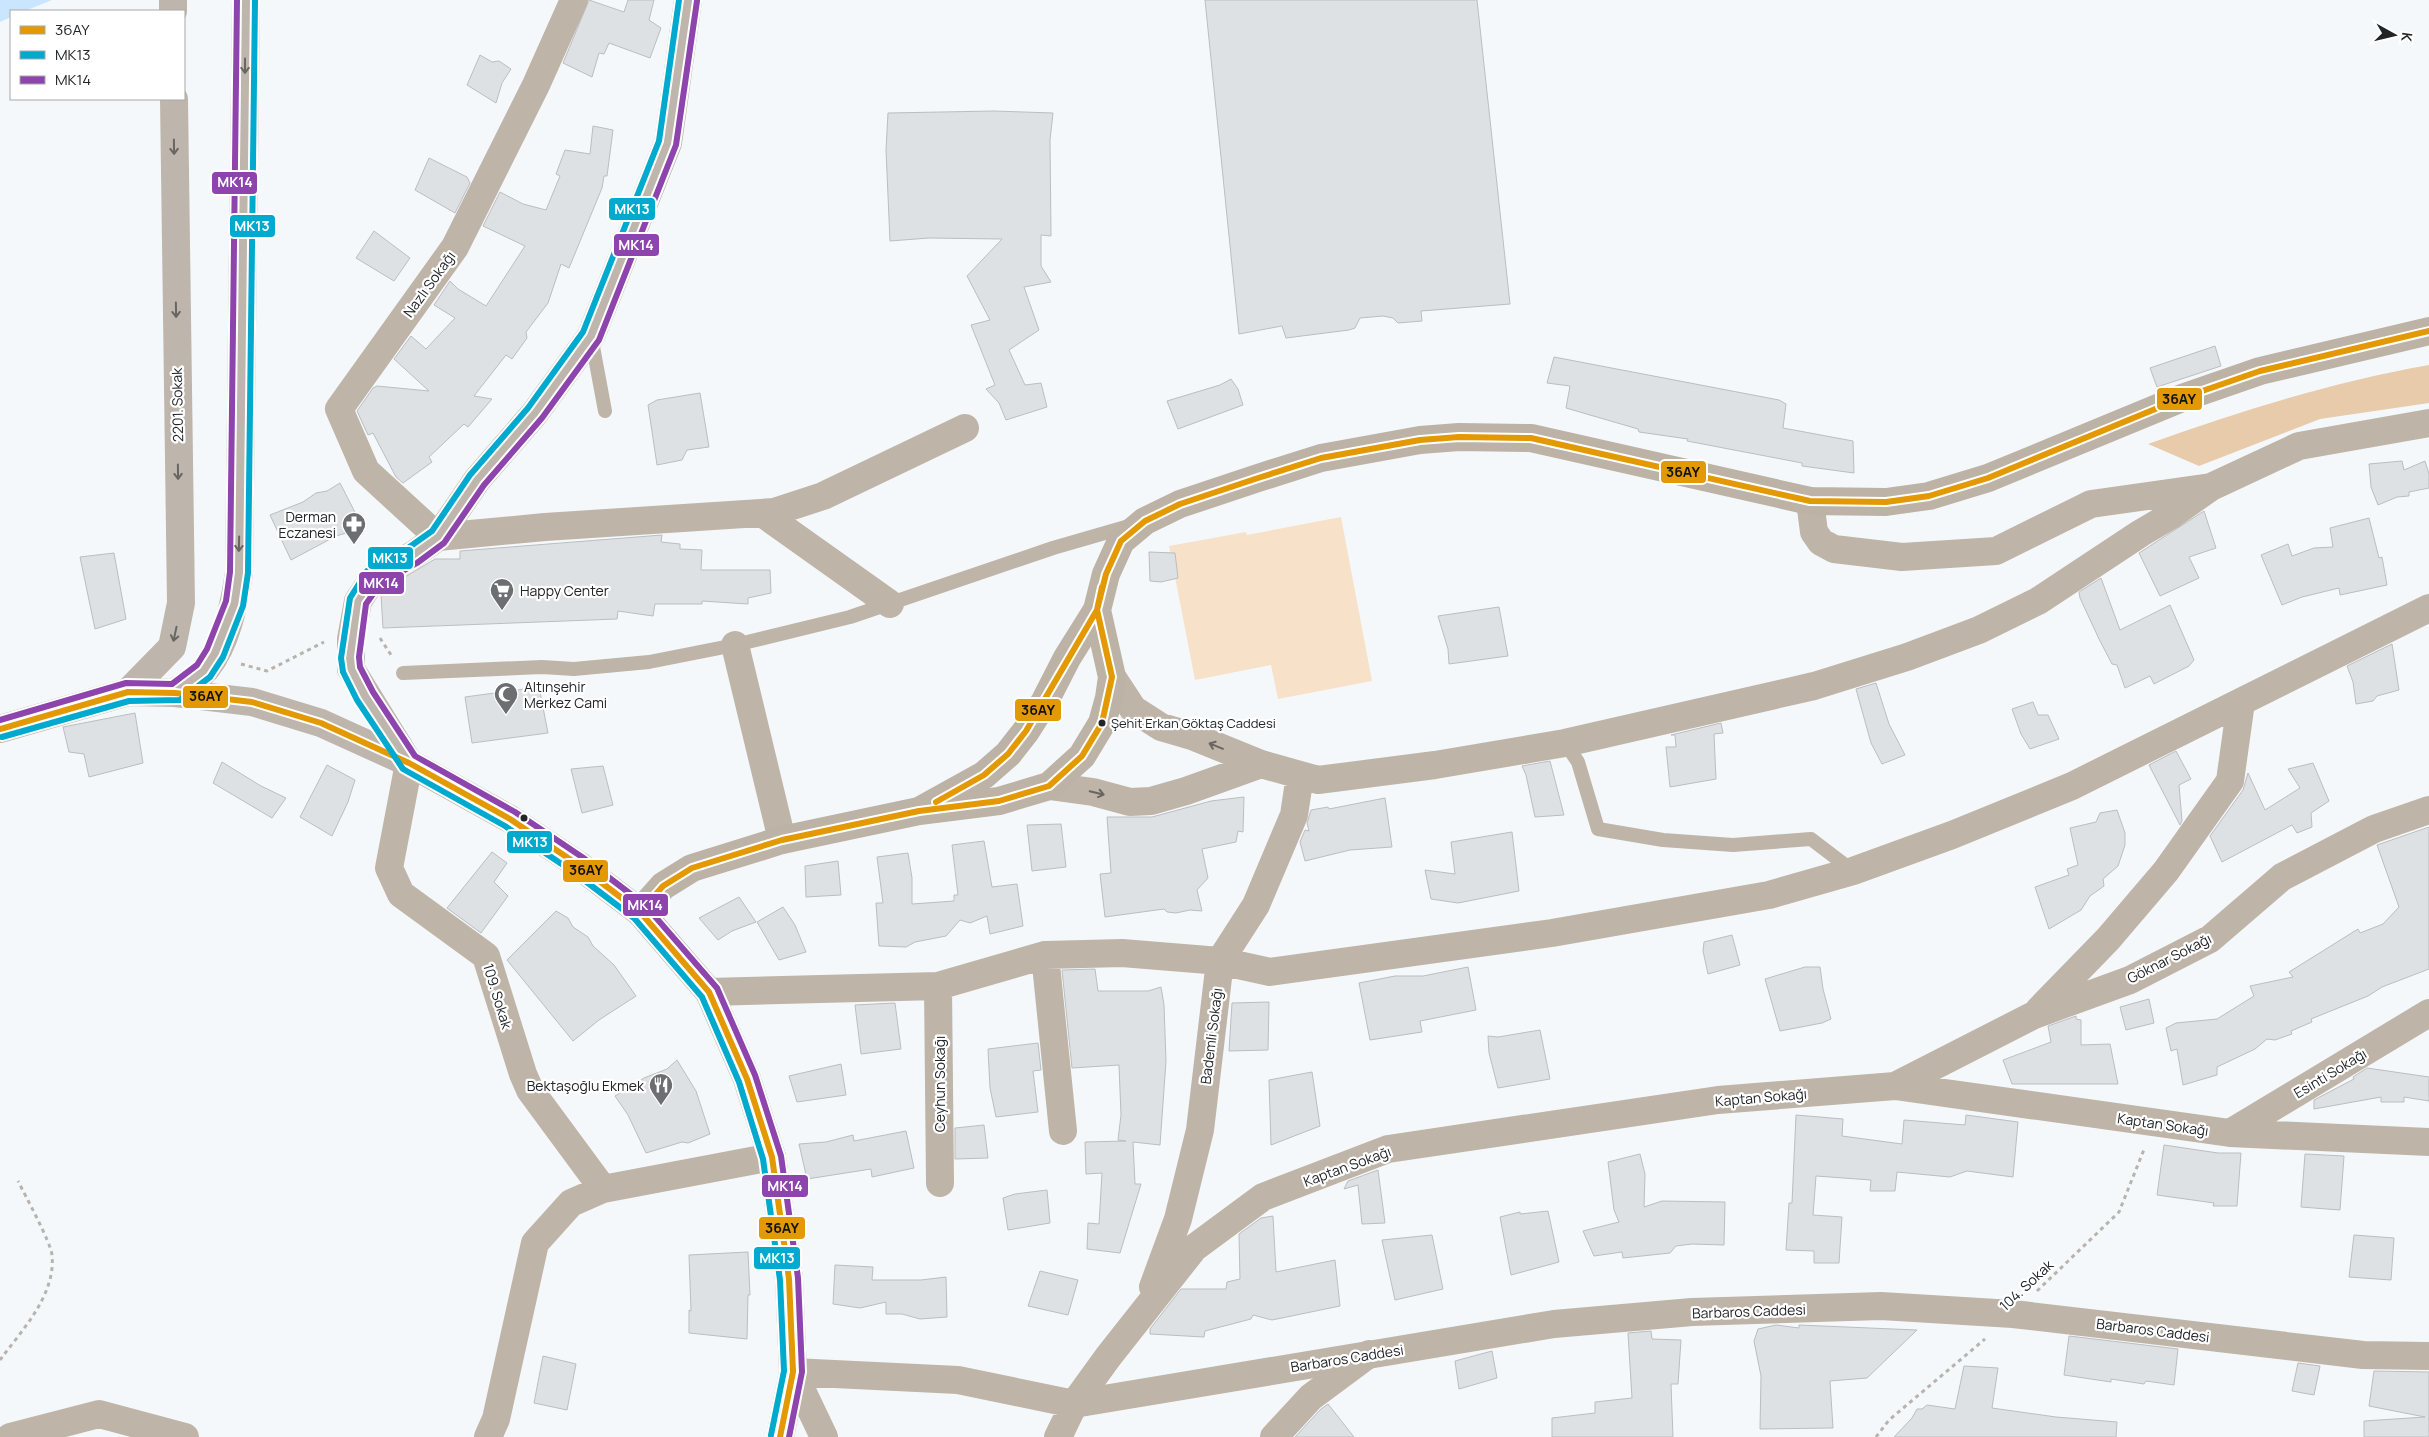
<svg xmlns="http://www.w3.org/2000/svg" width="2429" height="1437" viewBox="0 0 2429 1437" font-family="Manrope,sans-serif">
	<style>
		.green { fill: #f7e1c9 }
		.forest { fill: #e7cbab }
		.water { fill: #cae6fe }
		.building { fill: #dee1e4; stroke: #bbbec1 }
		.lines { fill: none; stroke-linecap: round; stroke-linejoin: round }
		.path { stroke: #b9b3ae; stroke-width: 3; stroke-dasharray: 4 4; stroke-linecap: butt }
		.service { stroke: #bfb4a8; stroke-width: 14 }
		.minor { stroke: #bfb4a8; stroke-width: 28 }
		.tertiary { stroke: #bfb4a8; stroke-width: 28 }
		.secondary { stroke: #bcb2a6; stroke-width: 28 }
		.primary { stroke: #beb6ac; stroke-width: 28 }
		.bus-1-casing { stroke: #fff; stroke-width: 10 }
		.bus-2-casing { stroke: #fff; stroke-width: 10 }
		.bus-3-casing { stroke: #fff; stroke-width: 10 }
		.bus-1 { stroke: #e29904; stroke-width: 6 }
		.bus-2 { stroke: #00a9ce; stroke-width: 6 }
		.bus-3 { stroke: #8e44ad; stroke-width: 6 }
		.oneway { stroke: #686663 }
		.oneway2 { stroke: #696561 }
		.bus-dot { fill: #222427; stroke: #fff; stroke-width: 2 }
		.labels { text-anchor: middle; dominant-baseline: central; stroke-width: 4.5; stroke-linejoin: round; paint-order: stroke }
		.bus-label { font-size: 13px; fill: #222427; stroke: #fff; text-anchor: start }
		.street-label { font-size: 14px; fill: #222427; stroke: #fff }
		.poi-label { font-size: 14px; fill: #222427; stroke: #fff; text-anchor: end }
		.line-badge { stroke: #fff; stroke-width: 2 }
		.badge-label { font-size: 14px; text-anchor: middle; font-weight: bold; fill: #fff }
		.pale-badge-label { font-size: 14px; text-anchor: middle; font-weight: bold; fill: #111 }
	</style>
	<rect width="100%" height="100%" fill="#f5f8fb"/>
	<path class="green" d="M1341 517 1372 681 1278 699 1271 665 1195 680 1169 546 1246 532 1247 535Z"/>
	<path class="forest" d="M2429 365V403L2320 419 2199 466 2148 444C2240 411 2333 382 2429 365Z"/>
	<path class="water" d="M0 0H52L25 11H11V17L0 22Z"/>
	<path class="building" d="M589 0 624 12 628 0H654L649 20 661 28 650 58 609 43 604 54 599 53 592 77 563 63Z
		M1205 0H1477L1510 304 1421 311 1422 321 1398 323 1393 318 1383 316 1360 318 1355 328 1349 330 1286 338 1282 326 1239 334Z
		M480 55 492 62 499 61 511 69 502 83 496 103 467 85Z
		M994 111 1053 113 1050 140 1051 236 1041 235V266L1051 282 1024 287 1039 330 1009 350 1025 385 1041 383 1047 407 1006 420 999 403 986 389 995 385 971 325 990 320 967 276 1002 239 929 238 890 241 886 150 888 113Z
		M593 126 613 130 607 176H604L602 188 569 268 561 264 548 303 526 332 527 338 512 359 506 355 474 396 492 399 468 427 464 424 429 457 432 462 403 483 396 477 373 433 368 435 357 411 373 388 377 386 429 391 394 359 411 336 426 349 455 318 434 305 450 281 458 289 486 306 525 246 483 226 500 192 523 204 546 210 560 176 556 174 565 150 590 154Z
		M429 158 467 177 470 183 455 213 415 190Z
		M374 231 410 258 394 281 356 258Z
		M2215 346 2221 366 2157 387 2150 368Z
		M1554 357 1779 400 1786 404 1783 428 1853 441 1854 473 1802 466V463L1687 441 1688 439 1639 432 1638 429 1566 408 1570 386 1547 383Z
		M1231 379 1238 389 1243 405 1178 429 1167 401 1220 385Z
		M700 393 709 447 687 450 682 460 657 465 648 405 657 400Z
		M2402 461 2404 470 2425 461 2429 474V488L2409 492V496L2397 497 2378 505 2371 487 2369 464Z
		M340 483 361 524 350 532 336 536 291 560 270 515 303 502 316 493 327 491Z
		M2204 511 2216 548 2189 557 2199 578 2160 596 2139 553Z
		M2369 518 2379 558 2382 557 2387 585 2340 595 2339 588 2302 597 2282 605 2261 555 2288 544 2292 556 2314 548 2333 547 2330 528Z
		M662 535 661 542 680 544V549L702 550 701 570H770L771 593 748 598V604L702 601V604H655L653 616 618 611 617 619 383 628 381 595 385 589 435 559H460V551Z
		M1149 552 1175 553 1178 578 1161 582 1150 581Z
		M114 553 126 619 95 629 80 557Z
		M2101 578 2120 630 2170 605 2194 660 2189 666 2154 684 2150 676 2125 688 2117 665 2112 664 2099 639 2080 598 2079 592Z
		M1499 607 1508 656 1449 664 1448 649 1438 616Z
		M2392 644 2399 690 2377 696 2373 701 2356 704 2353 682 2347 666Z
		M1876 683 1889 724 1905 755 1882 764 1871 743 1856 689Z
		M539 687 548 733 472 743 465 697Z
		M2033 702 2038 715H2048L2059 739 2030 749 2021 734 2012 709Z
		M135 713 143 763 89 777 84 754 69 752 63 727Z
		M1721 723 1723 733 1714 734 1716 779 1670 787 1666 747H1676L1675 735H1671Z
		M2176 751 2191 779 2179 785 2182 821 2180 825 2149 765Z
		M1550 761 1564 815 1535 817 1526 775 1522 766Z
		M222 762 261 786 286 798 272 818 213 783Z
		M2313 763 2329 801 2311 813 2312 827 2297 833 2292 825 2222 862 2210 836 2243 790 2248 773 2265 810 2300 788 2288 769Z
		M327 765 355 780 348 802 332 836 300 817Z
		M603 766 613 805 582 813 571 769Z
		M1244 797 1243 832 1238 831 1236 842 1202 849 1208 878 1197 890 1202 911 1190 910 1176 913 1167 912 1164 909 1105 917 1100 874 1111 873 1107 817H1152L1211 801Z
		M1385 798 1392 847 1350 850 1305 861 1300 842 1305 830 1309 831 1307 823 1311 810 1328 807 1329 809Z
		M2117 810 2125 833V845L2118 866 2103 879 2104 886 2090 896 2081 910 2049 929 2035 887 2069 875 2067 869 2078 865 2070 828 2096 822 2100 813Z
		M1061 824 1066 867 1032 871 1027 825Z
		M2429 827V969L2382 987 2368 996 2311 1019 2312 1022 2291 1031 2292 1034 2275 1040 2267 1039 2255 1049 2217 1067V1075L2183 1085 2177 1049 2171 1051 2166 1028 2176 1023 2217 1019 2254 996 2250 986 2293 977 2289 972 2358 929 2360 933 2383 924 2399 907 2377 845Z
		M1512 832 1519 891 1458 903 1431 899 1425 870 1455 874 1451 842Z
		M984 841 992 887 1017 884 1023 926 990 934 987 916 970 923 960 920 946 936 915 942 906 947 879 946 876 903H883L877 857 908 853 912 878V904L954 901V895H958L952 845Z
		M492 852 507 863 494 882 508 896 481 933 447 908Z
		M838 861 841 895 806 897 805 866Z
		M739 897 756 922 732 931 718 940 699 918Z
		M783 907 795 925 806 952 779 960 757 922Z
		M556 911 568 918 573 927 588 937 593 946 614 965 636 996 599 1020 573 1041 507 960Z
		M1732 935 1740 965 1708 974 1703 951 1704 942Z
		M1468 967 1476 1010 1420 1021 1422 1032 1370 1040 1359 983 1395 976H1423Z
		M1805 967H1820L1823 989 1831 1019 1822 1023 1780 1031 1765 979Z
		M1095 969 1098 991H1148L1161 987 1164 1005 1166 1061 1160 1145 1133 1142 1135 1184H1141L1120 1253 1087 1249 1088 1223 1099 1224 1102 1173 1086 1174 1085 1142 1126 1141 1118 1140 1121 1115 1119 1065 1072 1068 1062 970Z
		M2149 999 2154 1023 2126 1030 2120 1007Z
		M1269 1002 1268 1050 1229 1051 1232 1003Z
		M895 1003 901 1049 861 1054 855 1005Z
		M2076 1016V1019L2081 1020V1045L2110 1044 2118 1084H2012L2003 1060 2051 1042 2048 1026Z
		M1540 1030 1550 1079 1498 1088 1489 1053 1488 1036 1498 1037Z
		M1038 1043 1041 1070 1033 1071 1038 1112 996 1117 990 1088 988 1049Z
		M677 1060 696 1091 710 1134 688 1143 682 1142 646 1153 628 1115 615 1096 644 1078 667 1069Z
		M841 1064 846 1095 797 1102 789 1076Z
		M2367 1068 2429 1077V1101L2404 1097V1102H2381V1097L2314 1109V1100L2354 1079 2353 1077Z
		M1312 1072 1320 1126 1271 1145 1269 1080Z
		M1796 1115 1843 1119 1842 1136 1902 1144 1904 1120 1965 1125 1966 1115 2018 1122 2013 1177 1967 1171 1950 1177 1897 1172 1895 1191H1870L1871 1180 1816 1176 1813 1215 1842 1217 1839 1263H1814V1251L1786 1250 1789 1203H1792Z
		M984 1125 988 1158 955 1159V1128Z
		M906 1131 914 1168 872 1177 871 1169 807 1179 799 1144 826 1142 853 1135 854 1141Z
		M2164 1145 2218 1153H2241L2237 1206H2213L2214 1203 2157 1195Z
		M1640 1154 1645 1174 1644 1207 1662 1201 1725 1202 1724 1245 1692 1244 1676 1246 1670 1253 1623 1258 1622 1252 1594 1256 1583 1231 1619 1222 1614 1210 1608 1162Z
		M2305 1154 2344 1156 2340 1210 2301 1207Z
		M1378 1170 1385 1223 1362 1224 1358 1185 1344 1189 1348 1181Z
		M1047 1190 1050 1223 1008 1230 1003 1198 1015 1194Z
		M1548 1211 1559 1262 1511 1275 1500 1217 1520 1212V1214Z
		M1273 1216 1276 1272 1335 1260 1340 1306 1272 1320 1253 1315 1251 1319 1205 1331 1204 1337 1150 1334V1329L1181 1289H1226L1227 1282 1240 1279 1239 1234 1261 1218Z
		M1432 1235 1443 1289 1395 1300 1382 1240Z
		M2354 1235 2394 1238 2391 1280 2349 1277Z
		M748 1252 750 1295H748L747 1339 689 1333V1310L691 1311 689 1255Z
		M835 1265 873 1267 872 1280H921L946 1277 947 1317 920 1319 902 1314H886V1302L860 1308 833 1304Z
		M1040 1271 1078 1280 1068 1315 1028 1306Z
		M1776 1325 1799 1328V1325L1917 1330 1867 1378 1830 1381 1833 1428 1760 1429 1761 1376 1754 1341 1758 1329Z
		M1651 1331 1652 1339 1681 1340 1678 1384H1671L1673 1437H1552V1418L1595 1413V1402L1632 1398 1628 1333Z
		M2069 1336 2178 1349 2174 1385 2146 1381 2144 1384 2111 1379V1382L2064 1375Z
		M1492 1351 1497 1378 1459 1389 1455 1361Z
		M543 1356 576 1364 567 1410 534 1403Z
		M2298 1363 2320 1366 2314 1395 2292 1391Z
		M1964 1366 1998 1368 1992 1408 2056 1417 2117 1422 2116 1437H1894L1912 1418 1917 1409H1922L1927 1405 1955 1409Z
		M2374 1371 2429 1372V1437H2364V1421L2425 1417 2369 1406Z
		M1328 1404 1354 1437H1295L1321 1409Z"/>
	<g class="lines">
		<path class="path" d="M380 638 393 658
			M241 664 267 671 324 642
			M2037 1291 2119 1212 2145 1147
			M0 1360C22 1330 56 1295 52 1255 51 1243 25 1195 18 1181
			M1876 1437 1889 1420 1985 1339"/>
		<path class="service" d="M591 336 605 411
			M403 673 542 667 574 669 649 662 735 645 850 617 1053 548 1129 526
			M1565 743 1578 762 1598 829 1663 840 1733 845 1811 839 1853 871"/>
		<path class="minor" d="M574 0 536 85 455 247 339 409 366 471 438 537 545 527 774 512 823 496 965 428
			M1810 501 1814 532 1821 542 1834 549 1902 557 1996 551 2091 504 2211 487 2299 446 2429 423
			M762 513 890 604
			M735 645 782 840
			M1112 677 1133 709 1161 727 1192 736 1261 764 1318 780 1435 765 1565 743 1814 686 1907 657 1979 630 2038 601 2141 533 2170 516 2211 487
			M409 763 389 868 401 894 486 956 523 1074 530 1090 603 1189
			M1049 786 1093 792 1130 802 1151 801 1186 791 1261 764
			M1045 955 1063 1131
			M938 986 940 1183
			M709 992 938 986 1045 955 1122 953 1220 961 1270 972 1552 933 1769 895 1853 871 1952 835 2072 786 2429 608
			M2039 1010 2108 939 2166 871 2230 781 2241 702
			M1895 1086 2034 1015 2130 980 2210 939 2282 877 2374 829 2429 810
			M2230 1133 2429 1013
			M1153 1287 1178 1219 1200 1130 1220 961 1256 905 1294 815 1300 775
			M10 1437 99 1414 185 1437
			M488 1437 496 1419 535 1243 571 1203 603 1189 772 1157
			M824 1437 793 1372 958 1380 1074 1404
			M1058 1437 1074 1404 1108 1357 1194 1248 1263 1197 1388 1149 1718 1100 1895 1086 2230 1133 2429 1142
			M1274 1437 1311 1397 1369 1354"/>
		<path class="tertiary" d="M1074 1404 1554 1324 1692 1312 1881 1306 2013 1314 2363 1355 2429 1356"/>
		<path class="secondary" d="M919 811 984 775 1008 754 1026 731 1045 701 1067 658 1097 610 1106 574 1121 541 1145 521 1180 504 1258 478 1321 458 1420 440 1459 437 1531 438 1810 501 1886 502 1929 496 1988 478 2182 398 2260 371 2429 331
			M640 912 663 886 692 868 782 840 919 811 999 801 1049 786 1082 756 1102 723 1109 698 1112 677 1097 610"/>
		<path class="primary" d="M173 11V0
			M128 692 172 647 181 603 174 99
			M175 693C185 685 198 678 206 669 227 643 234 605 239 573L246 0
			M0 729 128 692 175 693 252 702 321 723 409 763 510 819 577 864 640 912 709 992 747 1079 772 1157 789 1279 793 1372 780 1437
			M409 763 351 669V639L358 601 374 577 413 555 438 537 477 480 535 413 591 336 668 143 688 0"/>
		<g class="bus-1-casing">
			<path id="bus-1" d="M0 729 128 692 175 693 252 702 321 723 409 763 510 819 577 864 640 912 709 992 747 1079 772 1157 789 1279 793 1372 780 1437
				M936 802 984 775 1008 754 1026 731 1097 610 1102 587
				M640 912 663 886 692 868 782 840 919 811 999 801 1049 786 1082 756 1102 723 1112 677 1097 610 1106 574 1121 541 1145 521 1180 504 1258 478 1321 458 1420 440 1459 437 1531 438 1810 501 1886 502 1929 496 1988 478 2182 398 2260 371 2429 331"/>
		</g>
		<g class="bus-2-casing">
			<path id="bus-2" d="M679 0 659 141 583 332 528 408 470 475 432 531 408 548 367 571 350 598 341 658 343 672 357 700 403 769 505 826 572 871 634 918 702 997 739 1082 763 1159 780 1280 784 1371 771 1435
				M2 737 129 701 180 700 210 677 223 657 243 606 248 573 255 0"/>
		</g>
		<g class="bus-3-casing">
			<path id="bus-3" d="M697 1 676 145 599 340 542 418 484 485 444 543 417 563 380 584 366 604 359 657 360 667 373 692 415 756 515 812 582 857 645 905 717 988 755 1075 781 1156 798 1278 802 1372 789 1437
				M0 720 126 683 172 684 197 665 207 649 226 601 230 572 237 0"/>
		</g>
		<use href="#bus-1" class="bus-1"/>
		<use href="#bus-2" class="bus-2"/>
		<use href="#bus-3" class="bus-3"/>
	</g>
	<defs><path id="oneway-shaft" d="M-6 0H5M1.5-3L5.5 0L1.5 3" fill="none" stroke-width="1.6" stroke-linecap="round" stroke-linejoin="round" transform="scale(1.25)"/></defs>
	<g class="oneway">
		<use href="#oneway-shaft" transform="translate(245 66) rotate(90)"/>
		<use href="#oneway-shaft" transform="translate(174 147) rotate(89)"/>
		<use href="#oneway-shaft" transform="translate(176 310) rotate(89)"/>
		<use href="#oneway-shaft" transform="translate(178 472) rotate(89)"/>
		<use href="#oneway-shaft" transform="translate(239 544) rotate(91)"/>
		<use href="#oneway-shaft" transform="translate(175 634) rotate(102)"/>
	</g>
	<g class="oneway2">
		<use href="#oneway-shaft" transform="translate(1216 746) rotate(-158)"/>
		<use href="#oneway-shaft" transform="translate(1097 793) rotate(13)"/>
	</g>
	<defs>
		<g id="pharmacy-pin" transform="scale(1.25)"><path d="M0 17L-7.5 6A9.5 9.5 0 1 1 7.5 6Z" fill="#6c6e71" stroke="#fff"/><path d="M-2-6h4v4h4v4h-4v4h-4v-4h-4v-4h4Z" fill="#fff"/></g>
		<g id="supermarket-pin" transform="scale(1.25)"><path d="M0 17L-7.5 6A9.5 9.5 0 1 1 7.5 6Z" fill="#6c6e71" stroke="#fff"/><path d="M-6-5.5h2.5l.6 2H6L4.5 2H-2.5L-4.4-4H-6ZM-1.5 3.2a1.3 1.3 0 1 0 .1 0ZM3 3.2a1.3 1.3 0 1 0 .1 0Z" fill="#fff"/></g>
		<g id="mosque-pin" transform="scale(1.25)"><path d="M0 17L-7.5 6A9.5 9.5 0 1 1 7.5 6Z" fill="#6c6e71" stroke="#fff"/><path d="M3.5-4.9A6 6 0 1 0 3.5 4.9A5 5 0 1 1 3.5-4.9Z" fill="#fff"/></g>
		<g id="restaurant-pin" transform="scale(1.25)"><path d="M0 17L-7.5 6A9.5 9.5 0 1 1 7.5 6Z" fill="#6c6e71" stroke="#fff"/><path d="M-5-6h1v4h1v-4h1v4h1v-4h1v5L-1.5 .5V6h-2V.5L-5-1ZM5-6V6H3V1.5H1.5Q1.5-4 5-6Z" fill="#fff"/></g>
	</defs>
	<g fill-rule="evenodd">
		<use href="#pharmacy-pin" x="354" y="524"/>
		<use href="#supermarket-pin" x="502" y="590"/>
		<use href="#mosque-pin" x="506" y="694"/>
		<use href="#restaurant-pin" x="661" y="1085"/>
	</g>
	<g class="bus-dot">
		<circle cx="1102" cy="723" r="4.5"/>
		<circle cx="524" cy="818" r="4.5"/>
	</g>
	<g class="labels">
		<g class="bus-label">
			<text x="1111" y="723">Şehit Erkan Göktaş Caddesi</text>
		</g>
		<g class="street-label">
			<text transform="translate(429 284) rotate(-54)">Nazlı Sokağı</text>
			<text transform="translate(177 405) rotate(-91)">2201. Sokak</text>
			<text transform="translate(2169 958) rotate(-27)">Göknar Sokağı</text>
			<text transform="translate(498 996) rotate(73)">109. Sokak</text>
			<text transform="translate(1211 1036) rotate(-83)">Bademli Sokağı</text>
			<text transform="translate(2330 1073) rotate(-31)">Esinti Sokağı</text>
			<text transform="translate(939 1084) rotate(-90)">Ceyhun Sokağı</text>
			<text transform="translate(1761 1097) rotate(-5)">Kaptan Sokağı</text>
			<text transform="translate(2163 1124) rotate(8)">Kaptan Sokağı</text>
			<text transform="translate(1347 1166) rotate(-20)">Kaptan Sokağı</text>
			<text transform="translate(2026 1285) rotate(-43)">104. Sokak</text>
			<text transform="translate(1749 1311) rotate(-2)">Barbaros Caddesi</text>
			<text transform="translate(2153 1330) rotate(7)">Barbaros Caddesi</text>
			<text transform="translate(1347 1358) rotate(-9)">Barbaros Caddesi</text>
		</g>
		<g class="poi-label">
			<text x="336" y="516">Derman<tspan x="336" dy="16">Eczanesi</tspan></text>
			<text x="520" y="590" text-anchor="start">Happy Center</text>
			<text x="524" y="686" text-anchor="start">Altınşehir<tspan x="524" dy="16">Merkez Cami</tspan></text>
			<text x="644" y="1085">Bektaşoğlu Ekmek</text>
		</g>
	</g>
	<g class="line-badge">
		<rect x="211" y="171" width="47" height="24" rx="5" fill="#8e44ad"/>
		<rect x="608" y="197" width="48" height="24" rx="5" fill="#00a9ce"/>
		<rect x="229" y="214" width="47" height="24" rx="5" fill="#00a9ce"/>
		<rect x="613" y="233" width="47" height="24" rx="5" fill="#8e44ad"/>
		<rect x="2156" y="387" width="47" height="24" rx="5" fill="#e29904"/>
		<rect x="1660" y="460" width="47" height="24" rx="5" fill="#e29904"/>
		<rect x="367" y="546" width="47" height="24" rx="5" fill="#00a9ce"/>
		<rect x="358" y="571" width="47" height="24" rx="5" fill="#8e44ad"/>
		<rect x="182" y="685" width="47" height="24" rx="5" fill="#e29904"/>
		<rect x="1014" y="698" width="48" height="24" rx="5" fill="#e29904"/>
		<rect x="506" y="830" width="47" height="24" rx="5" fill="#00a9ce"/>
		<rect x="562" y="859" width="47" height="24" rx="5" fill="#e29904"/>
		<rect x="622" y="893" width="47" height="24" rx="5" fill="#8e44ad"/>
		<rect x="761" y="1174" width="48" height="24" rx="5" fill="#8e44ad"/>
		<rect x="758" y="1216" width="48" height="24" rx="5" fill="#e29904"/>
		<rect x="753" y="1246" width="48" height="24" rx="5" fill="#00a9ce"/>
	</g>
	<g class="badge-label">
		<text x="235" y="187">MK14</text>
		<text x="632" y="214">MK13</text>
		<text x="252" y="231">MK13</text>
		<text x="636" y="250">MK14</text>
		<text x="390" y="563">MK13</text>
		<text x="381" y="588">MK14</text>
		<text x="530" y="847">MK13</text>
		<text x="645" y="910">MK14</text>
		<text x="785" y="1191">MK14</text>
		<text x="777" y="1263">MK13</text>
	</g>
	<g class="pale-badge-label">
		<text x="2179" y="404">36AY</text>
		<text x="1683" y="477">36AY</text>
		<text x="206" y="701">36AY</text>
		<text x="1038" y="715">36AY</text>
		<text x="586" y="875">36AY</text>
		<text x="782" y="1233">36AY</text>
	</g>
	<rect x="10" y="10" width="175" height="90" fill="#ffffff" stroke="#a7a7a9"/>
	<rect x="20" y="26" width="25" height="8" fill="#e29904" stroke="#a7a7a9"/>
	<text x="55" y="35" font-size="15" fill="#222427">36AY</text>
	<rect x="20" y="51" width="25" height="8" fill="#00a9ce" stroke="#a7a7a9"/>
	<text x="55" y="60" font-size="15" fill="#222427">MK13</text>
	<rect x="20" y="76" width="25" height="8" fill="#8e44ad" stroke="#a7a7a9"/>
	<text x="55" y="85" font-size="15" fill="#222427">MK14</text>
	<g transform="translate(2394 35) rotate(98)" stroke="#ffffff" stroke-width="4" paint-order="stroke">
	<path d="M0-4L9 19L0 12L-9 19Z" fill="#222427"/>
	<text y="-8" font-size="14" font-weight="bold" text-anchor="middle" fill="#222427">K</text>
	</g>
</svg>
